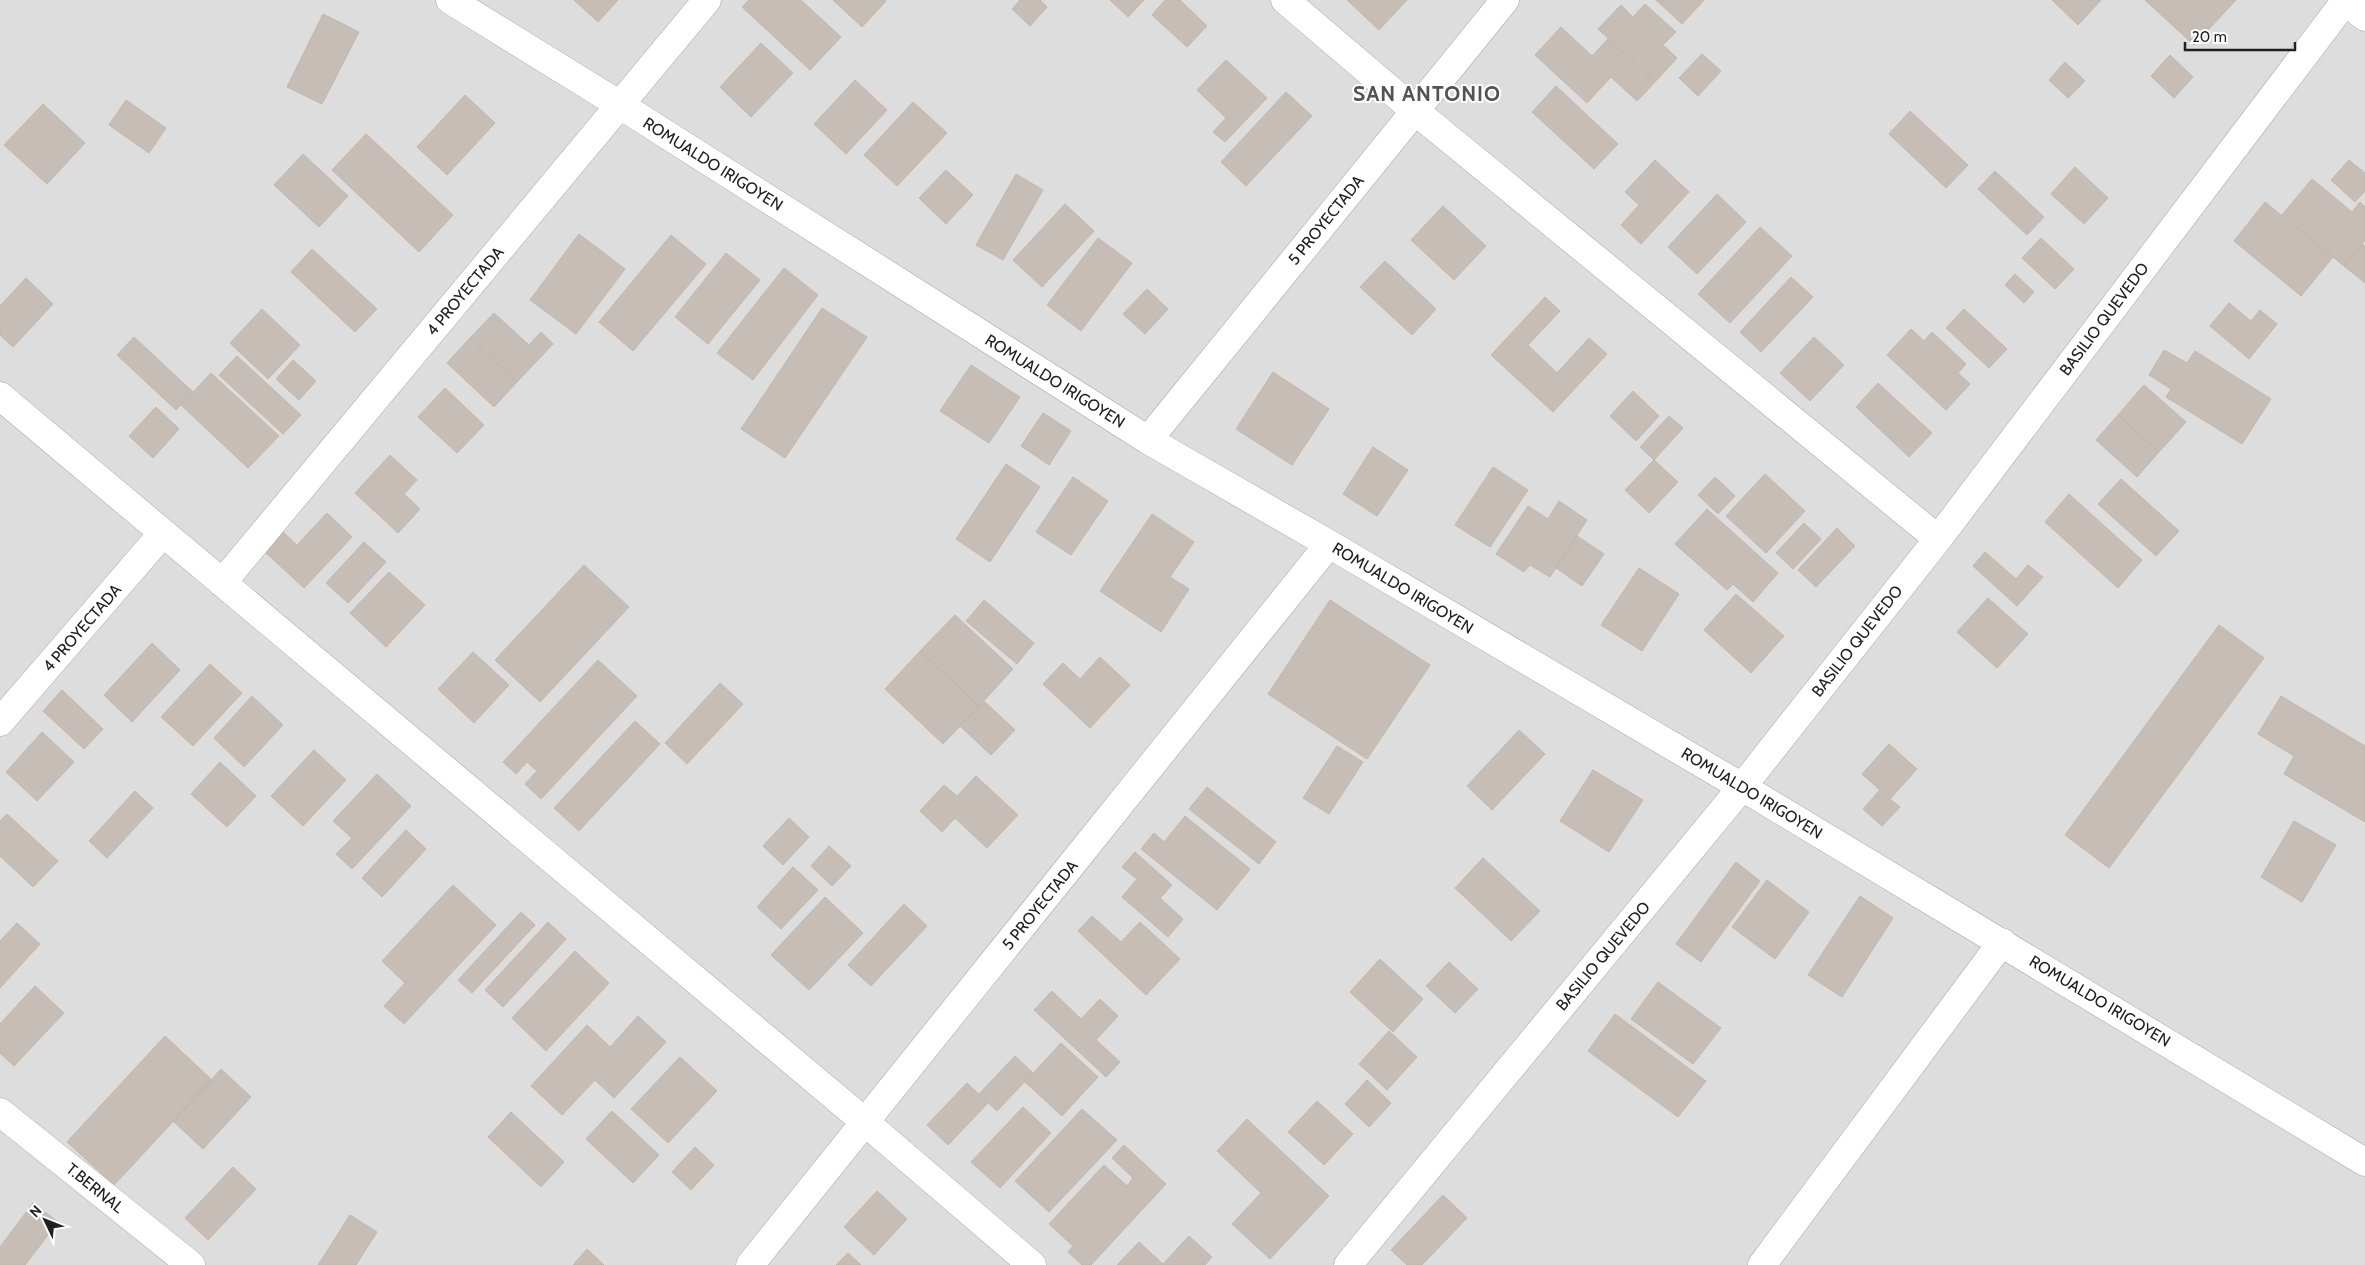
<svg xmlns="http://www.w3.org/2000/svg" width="2365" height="1265" viewBox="0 0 2365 1265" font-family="Cabin,sans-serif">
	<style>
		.residential { fill: #dedddd }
		.building { fill: #c6beb6; stroke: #c3b5a9 }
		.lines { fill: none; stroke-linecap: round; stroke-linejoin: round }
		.minor-casing { stroke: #a7a7a7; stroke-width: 29 }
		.minor { stroke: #fff; stroke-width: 28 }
		.labels { text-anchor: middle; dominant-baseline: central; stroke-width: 4; stroke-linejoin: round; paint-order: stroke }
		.street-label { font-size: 16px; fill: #202020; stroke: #fff }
		.district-label { font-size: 21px; font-weight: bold; letter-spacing: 1px; fill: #535353; stroke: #fff }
	</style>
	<rect width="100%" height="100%" fill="#f1eee7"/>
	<path class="residential" d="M0 0H2365V1265H0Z"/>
	<path class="building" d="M574 0H618L598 22Z
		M749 0H801L841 37 810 70 742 7Z
		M833 0H884L886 1 862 27Z
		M1020 0H1040L1047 7 1030 26 1012 9Z
		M1110 0H1144L1128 17Z
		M1165 0H1180L1207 26 1187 47 1152 15Z
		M1347 0H1407L1379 30Z
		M1656 0H1704L1682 24Z
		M2052 0H2101L2078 25Z
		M2145 0H2236L2194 45Z
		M1645 4 1676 32 1663 45 1677 58 1655 82 1598 29 1621 5 1633 17Z
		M323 14 359 32 322 104 287 87Z
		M1561 27 1592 56 1608 39 1655 82 1637 101 1611 77 1587 103 1535 55Z
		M761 43 793 73 751 117 720 87Z
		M1702 54 1721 71 1698 96 1679 78Z
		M2170 55 2193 77 2174 98 2151 76Z
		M1226 60 1267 98 1225 142 1213 132 1226 118 1197 90Z
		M2065 62 2085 81 2068 98 2049 80Z
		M855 80 887 110 846 154 814 124Z
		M1556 86 1618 144 1594 169 1532 112Z
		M1286 92 1312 116 1246 186 1221 162Z
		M465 95 495 123 447 175 417 147Z
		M126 100 166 128 149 153 109 125Z
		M913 102 947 133 897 186 864 155Z
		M43 104 85 143 47 184 4 145Z
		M1910 111 1968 165 1946 188 1889 134Z
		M366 134 453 215 419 252 332 170Z
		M303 154 348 196 319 227 274 185Z
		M1655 160 1689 192 1641 244 1621 225 1639 205 1625 192Z
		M2349 160 2365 173V191L2355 202 2331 180Z
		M2075 167 2108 198 2084 224 2051 194Z
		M946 170 973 195 946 224 919 198Z
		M1995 171 2044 217 2027 235 1978 189Z
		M1016 174 1043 190 1003 260 976 245Z
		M2312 179 2352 212 2360 202 2365 207V240L2344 266 2282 215Z
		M1717 194 1746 222 1697 274 1668 247Z
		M2265 202 2333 257 2301 296 2234 241Z
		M1065 204 1094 231 1042 287 1013 260Z
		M1443 206 1486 246 1454 280 1411 240Z
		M1760 227 1792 256 1730 323 1698 294Z
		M579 234 625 269 576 334 530 300Z
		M671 235 706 264 633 351 599 322Z
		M1098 238 1132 263 1081 331 1047 305Z
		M2041 238 2074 269 2055 289 2022 258Z
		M2362 244 2365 246V283L2344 266Z
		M312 249 377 309 355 332 291 272Z
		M726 253 760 280 708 344 675 317Z
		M1385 261 1436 309 1412 335 1360 287Z
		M784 268 818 295 753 380 717 353Z
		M2015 274 2034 292 2024 303 2005 285Z
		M1791 277 1813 297 1761 352 1740 332Z
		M26 278 53 304 13 347 0 335V306Z
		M1147 289 1168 309 1145 334 1123 314Z
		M1545 297 1560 311 1528 345 1557 373 1589 338 1607 354 1553 412 1491 355Z
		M2229 303 2251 321 2260 310 2277 324 2249 359 2210 326Z
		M822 308 867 337 785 458 741 429Z
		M262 309 300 345 268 379 230 343Z
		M1964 309 2007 349 1989 368 1946 328Z
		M494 313 529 345 541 332 553 344 517 382 470 338Z
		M1911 329 1924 341 1932 332 1966 364 1958 373 1970 384 1946 410 1887 355Z
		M134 337 193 392 176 410 117 355Z
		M1814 337 1844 365 1810 401 1780 373Z
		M470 338 517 382 494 407 447 363Z
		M2164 350 2187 363 2195 351 2271 399 2242 444 2166 397 2171 389 2149 375Z
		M237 356 301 415 283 434 219 375Z
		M293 360 316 381 299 400 276 379Z
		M971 365 1020 397 989 443 940 411Z
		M1273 372 1329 409 1292 465 1236 429Z
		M211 373 279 436 248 468 181 405Z
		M1878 383 1932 433 1909 457 1856 407Z
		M2144 385 2186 422 2159 452 2118 415Z
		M445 388 484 425 457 453 418 417Z
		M1633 391 1659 416 1636 441 1610 416Z
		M156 407 179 429 153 458 129 436Z
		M1043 413 1071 431 1049 465 1021 446Z
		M2118 415 2159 452 2137 477 2096 440Z
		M1669 416 1683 428 1654 460 1640 447Z
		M1373 447 1408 470 1377 516 1343 494Z
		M390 455 417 480 404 494 420 509 398 533 355 493Z
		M1654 460 1678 482 1649 513 1625 490Z
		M1006 464 1040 487 990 562 956 539Z
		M1493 467 1528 490 1490 547 1455 525Z
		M1765 474 1805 511 1766 553 1726 516Z
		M1073 477 1108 501 1071 555 1036 532Z
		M1715 477 1735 496 1718 514 1698 495Z
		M2121 479 2179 531 2156 556 2098 504Z
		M2069 494 2142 560 2118 588 2045 522Z
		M1559 501 1587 520 1550 577 1530 565 1524 572 1496 554 1528 506 1548 519Z
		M1707 509 1778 573 1753 602 1733 584 1727 590 1675 544Z
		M327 513 352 537 304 588 264 551 282 531 297 545Z
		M1152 514 1194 542 1170 577 1189 589 1161 632 1100 591Z
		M1804 523 1821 539 1793 569 1776 553Z
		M1837 528 1855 546 1816 587 1798 570Z
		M1577 536 1604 554 1582 586 1556 568Z
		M364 542 386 562 348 603 326 583Z
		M1985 552 2016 579 2028 565 2043 577 2017 606 1973 566Z
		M584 565 629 607 540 702 495 660Z
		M1639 568 1679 594 1642 651 1601 625Z
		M389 572 425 605 386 647 350 613Z
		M1736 594 1784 636 1751 673 1704 630Z
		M1988 598 2028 634 1997 668 1957 632Z
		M984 600 1034 643 1017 664 966 621Z
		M1330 600 1430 665 1367 759 1268 694Z
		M955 615 1013 669 979 706 920 651Z
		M2219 625 2264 658 2109 868 2065 835Z
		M152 643 180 670 132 722 104 695Z
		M920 651 979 706 943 744 885 689Z
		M473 652 509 685 474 723 438 689Z
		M1100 657 1130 685 1090 728 1043 684 1063 663 1080 679Z
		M598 660 637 696 541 799 525 784 537 771 527 762 516 774 503 762Z
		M210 664 242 693 193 746 161 717Z
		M720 683 743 704 687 764 665 743Z
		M62 690 103 729 84 749 43 711Z
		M252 696 283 725 244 767 214 738Z
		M2281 696 2365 746V822L2284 774 2294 756 2258 734Z
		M984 701 1015 730 991 755 960 726Z
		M635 721 660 744 579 831 554 808Z
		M1519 730 1545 754 1492 810 1467 786Z
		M42 732 74 762 37 801 6 772Z
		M1889 744 1917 769 1890 799 1900 807 1882 826 1863 809 1880 790 1862 774Z
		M1337 746 1363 762 1329 814 1303 798Z
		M314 750 346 780 303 826 271 796Z
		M220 762 256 796 227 827 191 794Z
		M1593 770 1643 800 1609 852 1560 821Z
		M377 774 411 806 352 869 336 854 352 838 333 821Z
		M976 776 1018 815 987 848 955 818 942 832 920 811 944 785 957 796Z
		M1207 787 1276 842 1259 864 1189 809Z
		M135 791 153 808 107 858 89 841Z
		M7 814 58 861 33 887 0 856V821Z
		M1185 816 1250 869 1217 910 1141 849 1154 833 1164 842Z
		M789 818 809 837 783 865 763 846Z
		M2294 821 2336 845 2302 902 2261 877Z
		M406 830 426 849 382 897 362 878Z
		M829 846 851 866 832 886 811 866Z
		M1135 852 1172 885 1160 898 1183 919 1168 937 1122 897 1137 879 1122 867Z
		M1483 858 1540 911 1511 941 1455 888Z
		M1736 862 1760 881 1701 962 1676 944Z
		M793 867 818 890 781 929 757 907Z
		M1767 880 1809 912 1775 959 1732 927Z
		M453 885 496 925 404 1024 384 1006 405 983 382 961Z
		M1860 896 1893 918 1842 997 1808 975Z
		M825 897 863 933 809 990 771 955Z
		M904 904 927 926 871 986 848 965Z
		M521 912 535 925 472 993 458 980Z
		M1092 916 1121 942 1140 922 1180 959 1146 995 1078 931Z
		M548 922 566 939 503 1007 485 990Z
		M17 923 40 944 0 988V941Z
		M575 951 609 983 546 1051 512 1018Z
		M1380 959 1423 999 1393 1032 1350 992Z
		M1449 962 1478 989 1455 1013 1426 986Z
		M1658 982 1721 1028 1693 1064 1631 1019Z
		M35 986 64 1013 14 1066 0 1053V1024Z
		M1052 991 1081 1019 1100 999 1118 1016 1096 1040 1120 1062 1106 1077 1034 1010Z
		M1615 1014 1706 1081 1678 1117 1588 1051Z
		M638 1016 666 1042 614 1098 595 1080 562 1115 531 1086 587 1025 610 1047Z
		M1389 1031 1417 1057 1387 1090 1359 1064Z
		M165 1036 212 1080 114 1185 67 1142Z
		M1061 1043 1098 1077 1062 1116 1025 1082Z
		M1015 1056 1033 1073 997 1111 979 1094Z
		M680 1057 717 1091 668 1143 631 1109Z
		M221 1069 251 1097 203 1149 173 1121Z
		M1367 1080 1391 1103 1369 1127 1345 1104Z
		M967 1083 988 1103 948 1145 927 1125Z
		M1317 1101 1353 1134 1324 1165 1288 1132Z
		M1023 1107 1051 1133 1000 1188 971 1162Z
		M1082 1109 1117 1140 1049 1212 1015 1181Z
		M612 1111 659 1155 633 1183 586 1139Z
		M511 1112 564 1162 541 1187 488 1137Z
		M1247 1119 1329 1196 1270 1259 1232 1224 1261 1193 1217 1151Z
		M1124 1145 1166 1184 1091 1265H1082L1068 1252 1073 1246 1049 1224 1104 1165 1127 1186 1133 1178 1112 1158Z
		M695 1147 714 1165 691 1190 672 1172Z
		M233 1167 256 1189 208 1240 185 1218Z
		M877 1191 907 1219 874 1255 844 1227Z
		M1443 1195 1467 1218 1422 1265H1407L1391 1250Z
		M33 1203 58 1222 25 1265H0V1247Z
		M350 1215 377 1232 356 1265H318Z
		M1189 1236 1212 1257 1205 1265H1117L1139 1242 1163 1264Z
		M587 1249 604 1265H573Z
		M848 1253 861 1265H836Z"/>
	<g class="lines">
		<g class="minor-casing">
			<path id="minor" d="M450 0 620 105 1148 440 1329 544 1742 787 2365 1162
				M1285 0 1414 110 1938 539
				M2344 0 2365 17
				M0 396 865 1122 1032 1265
				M1148 440 1505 0
				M222 583 707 0
				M0 722 163 533
				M0 1112 191 1265
				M750 1265 1329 544
				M1348 1265 1742 787 1938 539 2346 0
				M1762 1265 2002 942"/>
		</g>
		<use href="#minor" class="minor"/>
	</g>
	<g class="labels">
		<g class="street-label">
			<text transform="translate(713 164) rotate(32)">ROMUALDO IRIGOYEN</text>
			<text transform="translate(1326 220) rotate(-51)">5 PROYECTADA</text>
			<text transform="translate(465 291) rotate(-50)">4 PROYECTADA</text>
			<text transform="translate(2104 319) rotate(-53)">BASILIO QUEVEDO</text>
			<text transform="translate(1055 381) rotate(32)">ROMUALDO IRIGOYEN</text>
			<text transform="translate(1403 588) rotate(31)">ROMUALDO IRIGOYEN</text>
			<text transform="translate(82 628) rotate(-49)">4 PROYECTADA</text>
			<text transform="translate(1857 641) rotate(-52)">BASILIO QUEVEDO</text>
			<text transform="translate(1752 793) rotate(31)">ROMUALDO IRIGOYEN</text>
			<text transform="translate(1040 905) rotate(-51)">5 PROYECTADA</text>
			<text transform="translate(1603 956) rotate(-50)">BASILIO QUEVEDO</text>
			<text transform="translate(2100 1001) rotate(31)">ROMUALDO IRIGOYEN</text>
			<text transform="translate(95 1188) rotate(39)">T.BERNAL</text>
		</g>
		<g class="district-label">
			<text x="1427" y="93">SAN ANTONIO</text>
		</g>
	</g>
	<g transform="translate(45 1220) rotate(313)" stroke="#ffffff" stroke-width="4" paint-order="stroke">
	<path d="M0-4L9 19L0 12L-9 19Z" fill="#202020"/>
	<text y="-8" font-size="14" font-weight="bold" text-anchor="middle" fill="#202020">N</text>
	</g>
	<path d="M2185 42v8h110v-8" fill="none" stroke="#202020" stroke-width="2.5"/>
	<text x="2192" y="42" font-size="15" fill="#202020" stroke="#ffffff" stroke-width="4" paint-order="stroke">20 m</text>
</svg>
